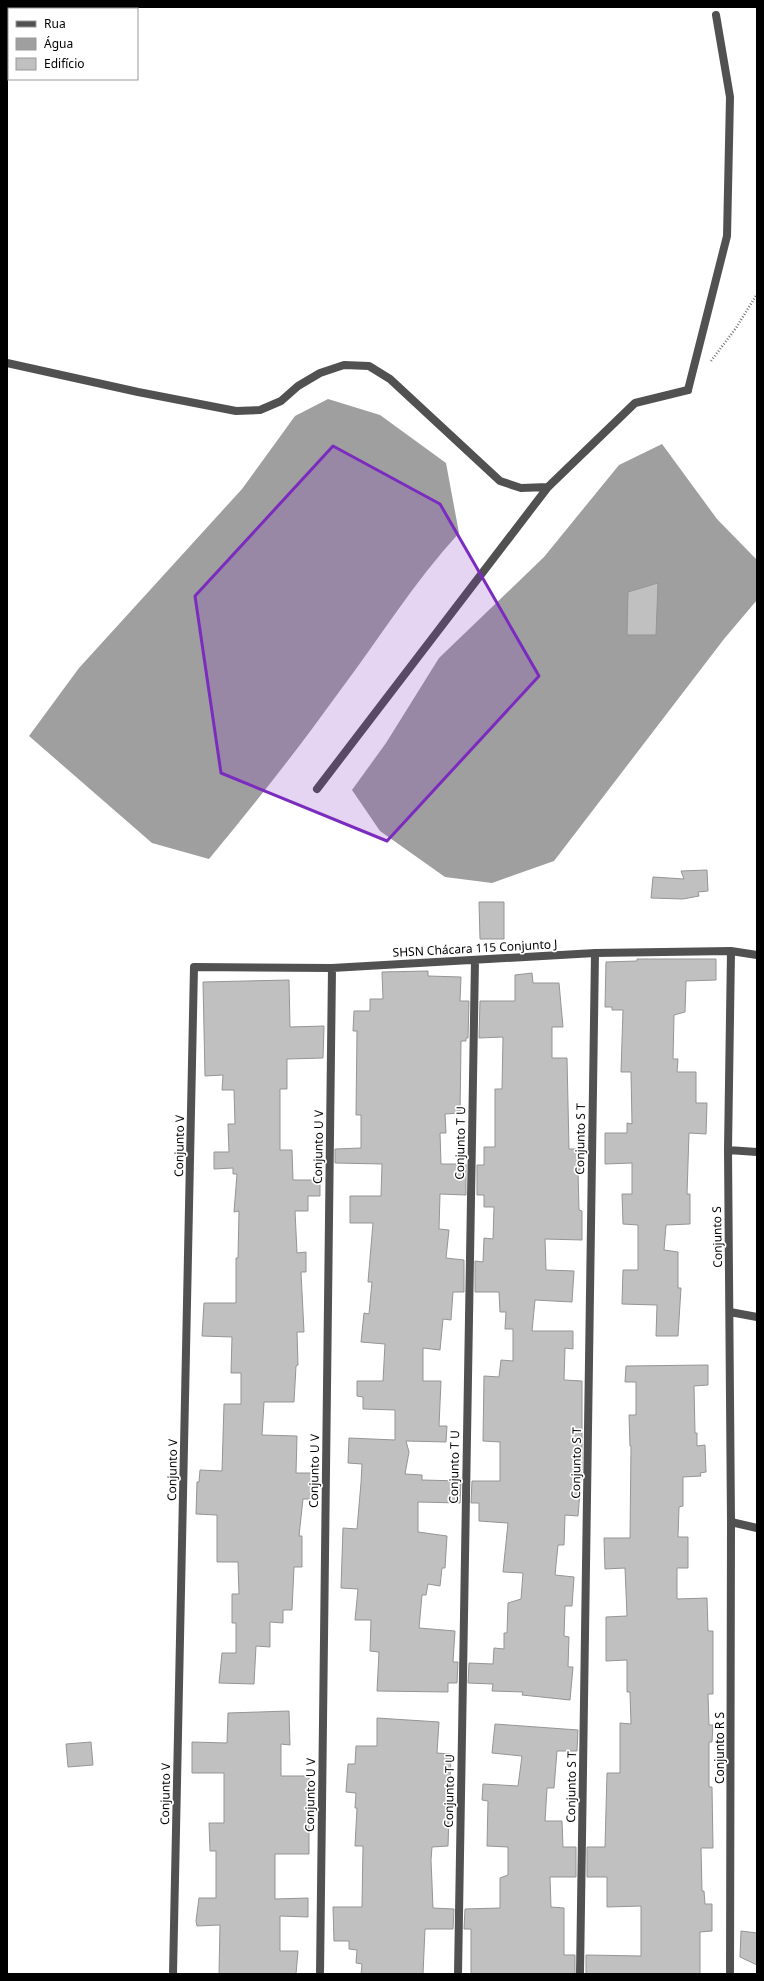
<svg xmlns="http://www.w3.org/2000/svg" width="764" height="1981" viewBox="0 0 764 1981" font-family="'Noto Sans',sans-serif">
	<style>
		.water { fill: #9f9f9f }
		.building { fill: #c0c0c0; stroke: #959595 }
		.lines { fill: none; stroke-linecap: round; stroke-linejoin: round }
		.path { stroke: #737373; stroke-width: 2.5; stroke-dasharray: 1 2; stroke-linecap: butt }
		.service { stroke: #515151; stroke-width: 8 }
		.minor { stroke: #515151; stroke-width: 8 }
		.marked { fill: #7b2cbf; fill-opacity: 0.2; stroke: #7b2cbf; stroke-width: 3; stroke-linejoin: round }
		.labels { text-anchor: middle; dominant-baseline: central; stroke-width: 3.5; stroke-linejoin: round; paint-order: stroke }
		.street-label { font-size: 12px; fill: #000; stroke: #fff }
	</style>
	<rect width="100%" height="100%" fill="#fff"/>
	<path class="water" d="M328 399 380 415 446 463 459 533C414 582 379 639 339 692 298 749 254 805 209 859L152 843 29 736 79 668 242 489 295 416Z
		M662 444 717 519 757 560V600L724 639 554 861 492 883 445 877 380 831 352 790 386 743 439 658 544 557 619 465Z"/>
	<path class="building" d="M658 583 656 635H627L628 592Z
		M707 870 708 891 698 892 699 896 683 899 651 898 653 877 684 879 681 871Z
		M479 902H504V939H480Z
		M637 959H716V980L686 981 685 1012 674 1015 673 1059H678L677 1072H696V1103H707L706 1134 689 1133 687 1194H690V1224L666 1225 664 1250 678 1252V1288H681L678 1336H656L657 1305 622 1304 623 1270H638V1225L623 1224 622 1194H632V1163L605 1164V1133H627V1123L632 1124 631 1072H621L623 1010H612V1007H605L606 962 637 961Z
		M428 971V976L461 977 460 1001H469L468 1038H466V1041H461L460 1113 445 1114 446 1133H440L441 1164H466V1195L440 1194 439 1229 449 1230 446 1258 464 1260V1292H453L451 1320 443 1319 440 1350 423 1348V1381H441L439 1426H447L446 1442 406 1441 409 1452 405 1474 422 1475V1480L461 1481 460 1503 418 1502V1532L447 1536 445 1568H442L440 1586 428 1584 426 1595H422L419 1628 455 1631 453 1662H458L457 1683H448V1692L377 1691 379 1652 370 1651 371 1620H355L358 1589 341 1588 343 1528 357 1529 361 1483 362 1464 348 1463 349 1438 395 1440V1410L363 1409V1397L357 1396V1381H383L385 1344 361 1342 364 1313 369 1314 372 1282H368L373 1223H350V1196H381L382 1164 335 1163V1149L361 1148V1115H356L357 1031H353L354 1011H370V999H383L382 972Z
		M532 973 533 983H559L563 1027H552V1058H567L569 1149H580V1170H578L579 1210 582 1211V1240L545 1239 546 1270 574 1271 572 1302 535 1300 532 1331H573V1349L565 1348 564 1380 582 1381V1466L578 1516 565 1515 564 1545H558L555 1575 574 1577 572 1606H565L564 1636 569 1637 568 1667H573L570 1700 522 1695 523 1692 492 1691 493 1684 468 1683 469 1663 493 1664 494 1648 504 1649V1633H507L508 1603 521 1599 523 1573 503 1572 508 1523 479 1521V1503H471L472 1481H500V1442L483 1441 484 1376 499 1377 501 1360 513 1361V1329H505L506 1312H500L499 1292H475V1261L483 1262 484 1238 493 1239 494 1207H484V1195H477V1165H484V1147H495V1089H502L503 1037 479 1038 480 1001H515V975Z
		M289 980 290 1027 324 1026 323 1058 287 1059V1089H280V1150H292L293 1180H320V1196H308V1211H295L297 1253 306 1252V1272H301L304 1332H297L298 1365 296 1366 294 1402H264L262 1435 297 1436 296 1473H316L317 1499H303L299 1536H302V1567H294L292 1610H283V1623L270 1622V1647L256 1646 254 1684 219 1683 222 1653H236V1623H232V1594H239L238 1562H217V1515L196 1514 197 1482H199L200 1470 222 1471 224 1404H241V1373H231L232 1337 202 1336 204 1303H236V1258H238L239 1211 234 1212 237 1174H233V1168L214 1169V1152H229L228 1124H235L234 1090H222L223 1075 205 1076 203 982Z
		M708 1365V1385L694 1386 695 1433H697V1446L705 1445 706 1472 700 1473 701 1476 683 1477V1506L679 1507 678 1537H688V1568H677V1599L707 1598 708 1631H713V1694H708L709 1725H713L712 1742H709V1787H712L713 1848H701L702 1891H704L705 1904H712V1931L700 1932V1974H586V1955L641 1956V1906L607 1907V1877H587V1847H605L607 1773H620V1723L631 1724 630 1692H627V1660L606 1661V1617L627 1616 625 1568 605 1569 604 1538H630L631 1446H630L629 1415H636V1382H625L626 1366Z
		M289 1711 290 1745 281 1744V1776H309V1854H275V1899L308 1898V1917L280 1916V1951H298L296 1974H219L220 1925 197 1926 196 1921 199 1898H216V1851H210L209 1823H224V1773H192V1742L227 1743 228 1713Z
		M377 1718 439 1722 437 1753 451 1754 448 1846 432 1847 431 1860 433 1908 454 1909 453 1929H425L423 1974H361L362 1964 356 1963 357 1950 349 1949V1941H334L333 1907H362L363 1846H355L357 1808H355L356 1793 346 1792 348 1764H355L356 1746H377Z
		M495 1724 578 1730 577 1751H557L554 1788H547L545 1821H562L563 1847H576V1877H550L551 1907 564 1908V1955H575V1974H471V1929H464L465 1909 500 1908V1878L508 1875V1847L487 1846 488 1801 482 1800 483 1784 518 1786 522 1756 492 1753Z
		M91 1742 93 1765 68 1767 66 1744Z
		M741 1931 757 1933V1965L740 1957Z"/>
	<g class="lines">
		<path class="path" d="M711 361 736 328 757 294"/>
		<path class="service" d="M688 390 727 236 730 97 716 15"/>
		<path class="minor" d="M7 363 138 392 236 411 260 410 281 401 298 386 320 373 344 365 369 366 390 379 500 481 521 488 548 487
			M317 789 548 487 635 403 688 390
			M728 1150 757 1152
			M730 1312 757 1317
			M731 1522 757 1528
			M173 1974 194 967 332 968 595 953 731 951 757 955
			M320 1974 332 968
			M458 1974 475 960
			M580 1974 595 953
			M730 1974 731 1522 728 1150 731 951"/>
	</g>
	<path class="marked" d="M333 446 440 504 539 676 387 841 221 773 195 596Z"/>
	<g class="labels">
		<g class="street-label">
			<text transform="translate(475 948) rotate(-3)">SHSN Chácara 115 Conjunto J</text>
			<text transform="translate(580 1139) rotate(-89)">Conjunto S T</text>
			<text transform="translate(460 1143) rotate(-89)">Conjunto T U</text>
			<text transform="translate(179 1146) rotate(-89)">Conjunto V</text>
			<text transform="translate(318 1147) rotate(-89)">Conjunto U V</text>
			<text transform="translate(717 1237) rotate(-91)">Conjunto S</text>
			<text transform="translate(576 1463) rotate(-89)">Conjunto S T</text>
			<text transform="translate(454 1467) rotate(-89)">Conjunto T U</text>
			<text transform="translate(172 1470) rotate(-89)">Conjunto V</text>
			<text transform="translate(314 1471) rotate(-89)">Conjunto U V</text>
			<text transform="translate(719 1748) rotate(-90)">Conjunto R S</text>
			<text transform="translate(571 1787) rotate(-89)">Conjunto S T</text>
			<text transform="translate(449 1791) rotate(-89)">Conjunto T U</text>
			<text transform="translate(165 1794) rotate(-89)">Conjunto V</text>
			<text transform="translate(310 1795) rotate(-89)">Conjunto U V</text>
		</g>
	</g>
	<rect width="764" height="1981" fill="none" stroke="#000000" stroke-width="16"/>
	<rect x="8" y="8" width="130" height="72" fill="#ffffff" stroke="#999999"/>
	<rect x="16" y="21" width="20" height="6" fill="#515151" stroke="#999999"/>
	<text x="44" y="28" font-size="12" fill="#000000">Rua</text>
	<rect x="16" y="38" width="20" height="12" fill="#9f9f9f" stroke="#999999"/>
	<text x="44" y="48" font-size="12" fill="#000000">Água</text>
	<rect x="16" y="58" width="20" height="12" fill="#c0c0c0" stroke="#999999"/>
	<text x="44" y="68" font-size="12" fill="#000000">Edifício</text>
</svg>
